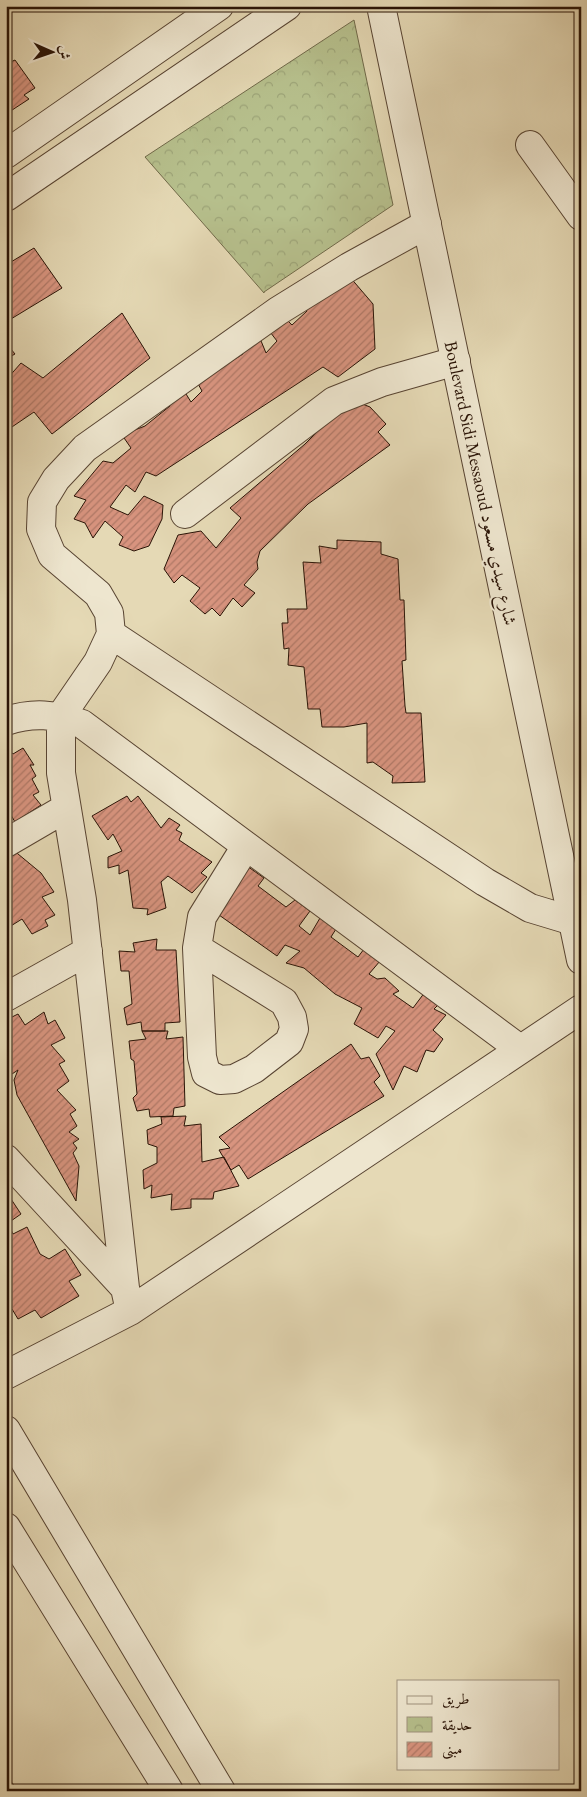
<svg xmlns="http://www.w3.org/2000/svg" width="587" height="1797" viewBox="0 0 587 1797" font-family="'EB Garamond',Amiri,serif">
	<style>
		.park { fill: url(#park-crowns); stroke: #706949 }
		.building { fill: url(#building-hatch); stroke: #291306 }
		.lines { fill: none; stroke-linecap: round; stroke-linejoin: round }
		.service-casing { stroke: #584432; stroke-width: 16 }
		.minor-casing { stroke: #584432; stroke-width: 30 }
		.tertiary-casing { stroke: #584432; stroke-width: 30 }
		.service { stroke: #eee6cf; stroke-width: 14 }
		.minor { stroke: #eee6cf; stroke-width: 28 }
		.tertiary { stroke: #eee6cf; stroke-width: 28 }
		.labels { text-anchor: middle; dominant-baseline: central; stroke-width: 4; stroke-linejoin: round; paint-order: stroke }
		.street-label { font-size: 18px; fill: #291306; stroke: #eee6cf }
	</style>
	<defs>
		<pattern id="park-crowns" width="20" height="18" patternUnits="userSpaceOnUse" patternTransform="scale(1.25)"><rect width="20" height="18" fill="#b6bf8c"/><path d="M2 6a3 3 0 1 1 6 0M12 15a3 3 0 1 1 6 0" fill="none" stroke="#9ca377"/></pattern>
		<pattern id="building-hatch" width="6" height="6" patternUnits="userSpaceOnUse" patternTransform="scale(1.25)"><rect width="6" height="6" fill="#d8947f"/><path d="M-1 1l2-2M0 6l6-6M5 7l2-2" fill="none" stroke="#af7866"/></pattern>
	</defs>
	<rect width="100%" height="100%" fill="#e5d9b5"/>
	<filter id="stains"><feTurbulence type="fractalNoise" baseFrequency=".004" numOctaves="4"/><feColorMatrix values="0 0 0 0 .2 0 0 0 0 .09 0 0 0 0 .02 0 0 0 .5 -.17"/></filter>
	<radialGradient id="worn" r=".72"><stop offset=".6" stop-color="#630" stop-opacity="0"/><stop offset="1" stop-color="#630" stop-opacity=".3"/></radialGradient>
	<path class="park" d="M354 20 393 205 264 292V293L145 157Z"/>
	<path class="building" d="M15 60 35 88 24 95 29 99 6 114V64Z
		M34 248 62 288 6 322V265Z
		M349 276 373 304 375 349 338 377 323 367 156 476 146 472 135 492 126 485 110 507 128 515 144 496 163 505 162 519 149 546 134 551 119 545 123 537 105 521 93 538 85 523 74 519 86 500 74 496 103 461 113 463 131 448 122 435 145 426 170 406 168 401 183 389 191 402 202 391 197 382 243 354 240 347 259 336 266 353 277 341 267 328 283 316 292 325 307 311 303 304Z
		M122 313 150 358 52 434 34 412 6 431V380L21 363 43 378Z
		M6 343 15 354 6 359Z
		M350 399 370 407 386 424 378 432 390 445 308 504 260 551 257 562 258 569 244 585 255 593 242 607 233 598 220 616 212 608 205 614 190 601 200 588 182 575 174 583 164 569 178 535 201 531 216 548 241 518 230 508 305 444Z
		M337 540 381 542V554L398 559 400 600H404L406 660 402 661 405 706 406 713H421L425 782 392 783 393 776 373 762 367 763V723L344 727H322L320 709H308L304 667 288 665 289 648 284 649 282 623H288L287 609H307L303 562 321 563 319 546 337 549Z
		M6 746 13 754 23 748 34 765H30L36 776 32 779 39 792 33 795 41 805 15 822 8 810 12 807 6 798Z
		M127 796 131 802 138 796 161 828 169 818 180 825 176 830 182 833 179 840 212 862 201 873 207 877 192 893 168 876 161 882 166 908 147 915 148 909 133 908 128 870 119 874V865L108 868V857L122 851 113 834 108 840 92 816Z
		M12 849 41 873 54 892 42 897 55 915 45 920 48 926 32 934 22 919 6 929V893L9 892 6 889V852Z
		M247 866 264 878 258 886 286 907 295 900 310 911 299 926 310 935 320 918 336 929 331 937 358 957 364 949 380 961 369 974 377 979 385 978 399 991 393 994 413 1008 425 992 440 1003 434 1009 446 1015 433 1030 443 1039 434 1052 426 1050 417 1072 404 1066 393 1090 376 1054 395 1031 386 1026 378 1038 354 1024 362 1008 335 994 304 968 286 963 300 951 285 945 277 956 219 915Z
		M157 939 156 950H176L180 1022 165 1023V1031H142L141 1022 127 1025 124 1008 132 1004 129 971H121L119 951 135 952 133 943Z
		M44 1012 48 1024 55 1020 65 1038 51 1045 65 1061 59 1064 69 1081 57 1090 76 1110 70 1114 77 1126 69 1132 79 1139 73 1143 77 1148 73 1153 79 1166 76 1201 17 1095 14 1080 18 1070 6 1078V1020L18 1014 25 1025Z
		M142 1031H168L166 1039 183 1037 185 1106 174 1108 173 1116 150 1117 149 1109 137 1111 133 1098 137 1094 134 1061 131 1059 129 1041 146 1039Z
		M351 1044 361 1059 369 1057 380 1076 374 1082 384 1096 248 1179 239 1165 231 1170 219 1150 230 1148 219 1137Z
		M186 1116 184 1126 201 1124 202 1162 224 1157 239 1186 214 1192 213 1199H191V1208L171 1210 172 1194 151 1198 152 1185 144 1189 143 1170 157 1163V1147L148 1144 147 1130 162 1124 161 1117Z
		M11 1199 21 1214 8 1223 13 1234 27 1227 40 1254 49 1259 65 1249 81 1275 69 1281 79 1296 41 1318 35 1310 18 1319 12 1309 6 1311V1200Z"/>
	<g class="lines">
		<g class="service-casing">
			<path id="service" d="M6 1787 8 1791"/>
		</g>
		<g class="minor-casing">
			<path id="minor" d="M530 145 581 216
				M6 154 219 6
				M6 197 287 6
				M185 514 334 401 382 382 456 361
				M111 634 485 882 530 908 573 921
				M6 721C33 712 55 714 82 724L520 1049
				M6 843 66 808
				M197 948 284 1002 292 1017 294 1029 289 1042 254 1069 234 1079 220 1080 206 1073 202 1057 197 948 202 917 246 846
				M6 997 88 951
				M6 1159 125 1288
				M130 1311 125 1288 82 900 61 773V716L98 662 111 634 109 613 98 594 52 555 41 529 42 502 56 479 85 448 278 311 349 267 427 224
				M6 1375 130 1311 581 1009
				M6 1430 221 1791
				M6 1527 169 1791"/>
		</g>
		<g class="tertiary-casing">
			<path id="tertiary" d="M381 6 581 960"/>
		</g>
		<use href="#service" class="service"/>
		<use href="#minor" class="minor"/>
		<use href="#tertiary" class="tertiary"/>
	</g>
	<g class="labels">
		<g class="street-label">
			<text transform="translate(481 483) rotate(78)">Boulevard Sidi Messaoud شارع سيدي مسعود</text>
		</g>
	</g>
	<rect width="587" height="1797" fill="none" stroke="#e5d9b5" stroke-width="25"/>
	<rect x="8" y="8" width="572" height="1782" fill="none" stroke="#291306" stroke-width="2.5"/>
	<rect x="12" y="12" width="562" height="1772" fill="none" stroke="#291306"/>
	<rect x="397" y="1680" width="162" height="90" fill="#eee6cf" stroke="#9f927f"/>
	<rect x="407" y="1696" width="25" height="8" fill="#eee6cf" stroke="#9f927f"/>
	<text x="442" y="1704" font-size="15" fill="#291306">طريق</text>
	<rect x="407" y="1717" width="25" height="15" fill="url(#park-crowns)" stroke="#9f927f"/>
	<text x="442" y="1730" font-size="15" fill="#291306">حديقة</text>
	<rect x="407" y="1742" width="25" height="15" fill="url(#building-hatch)" stroke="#9f927f"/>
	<text x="442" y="1754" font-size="15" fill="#291306">مبنى</text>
	<g transform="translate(52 52) rotate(92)" stroke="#eee6cf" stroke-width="4" paint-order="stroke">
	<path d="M0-4L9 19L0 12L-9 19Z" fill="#291306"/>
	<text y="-8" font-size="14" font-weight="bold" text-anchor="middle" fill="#291306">ش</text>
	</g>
	<rect width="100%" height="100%" filter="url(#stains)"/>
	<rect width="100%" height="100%" fill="url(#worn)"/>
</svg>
